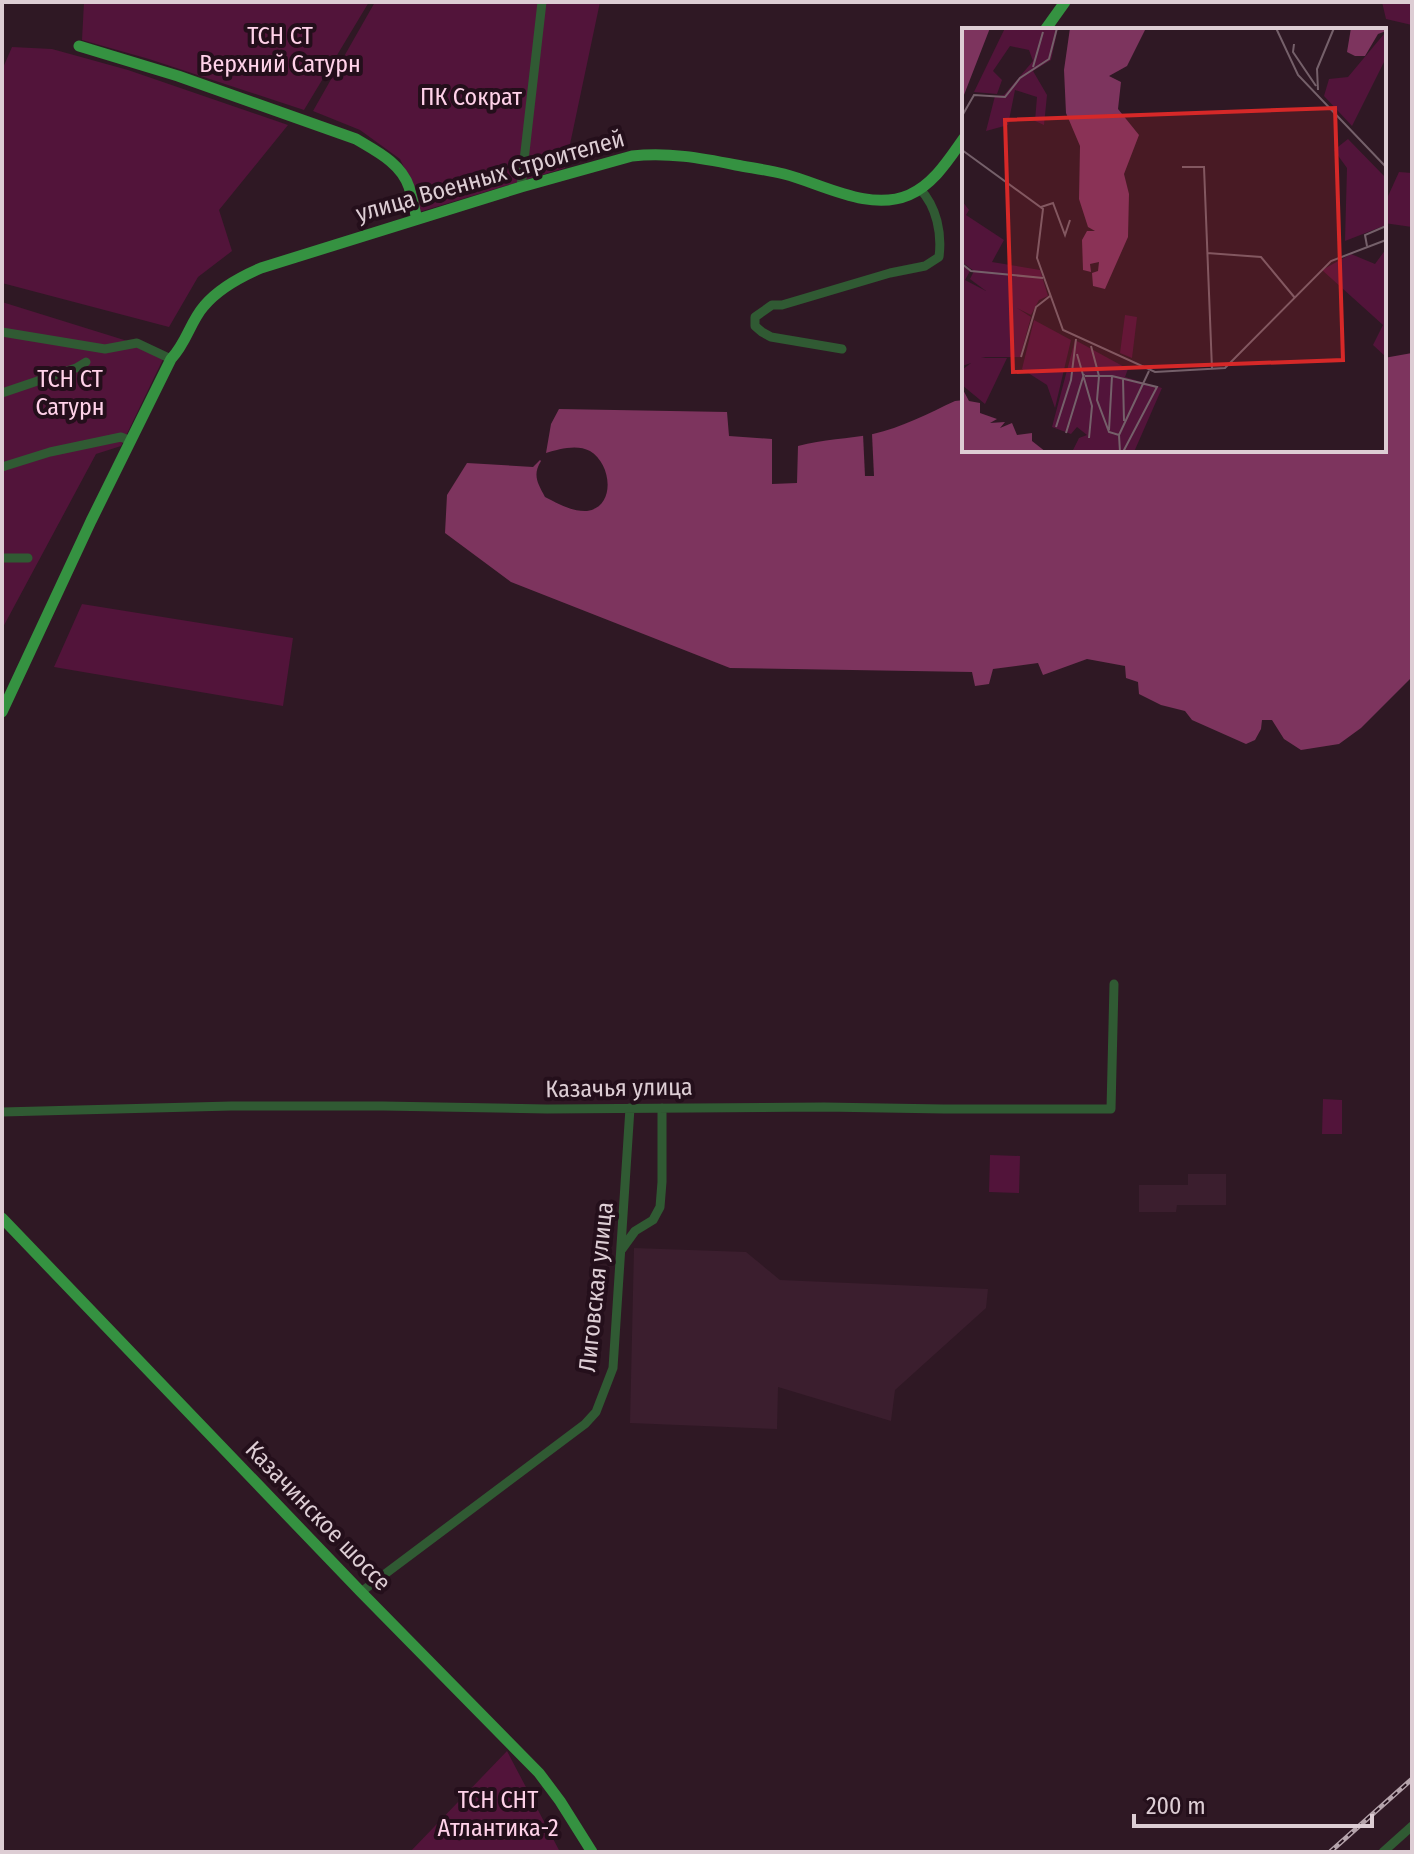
<svg xmlns="http://www.w3.org/2000/svg" width="1414" height="1854" viewBox="0 0 1414 1854" font-family="'Fira Sans Condensed',sans-serif">
	<style>
		.built { fill: #3b1e2e }
		.green { fill: #52143a }
		.water { fill: #7d345e }
		.pier { fill: #2f1824 }
		.lines { fill: none; stroke-linecap: round; stroke-linejoin: round }
		.minor { stroke: #305a33; stroke-width: 9 }
		.major { stroke: #359241; stroke-width: 11 }
		.rail-casing { stroke: #b5a3ab; stroke-width: 5 }
		.rail { stroke: #240f1b; stroke-width: 2; stroke-dasharray: 6; stroke-linecap: butt }
		.labels { text-anchor: middle; dominant-baseline: central; stroke-width: 8; stroke-linejoin: round; paint-order: stroke }
		.park-label { font-size: 24px; fill: #ffd2e9; stroke: #240f1b }
		.street-label { font-size: 24px; fill: #ddcdd4; stroke: #240f1b }
		.inset-road { fill: none; stroke: #75606a; stroke-width: 2 }
		.view { fill: #d62828; fill-opacity: 0.15; stroke: #d62828; stroke-width: 4 }
		.inset-edge { fill: none; stroke: #ddcdd4; stroke-width: 4 }
	</style>
	<rect width="100%" height="100%" fill="#2f1824"/>
	<path class="built" d="M1188 1174H1226V1205H1177L1176 1212H1139V1185H1188Z
		M634 1248 746 1252 780 1280 988 1289 986 1308 895 1390 891 1421 778 1387 777 1429 630 1423Z"/>
	<path class="green" d="M84 2H369L304 110 149 59 82 40Z
		M375 2H600L565 168 419 212 415 190 400 159 360 130 313 111Z
		M1382 2H1412V25L1386 19Z
		M12 47 52 49 128 70 288 125 219 210 232 251 198 277 169 327 2 283V70Z
		M1399 172 1412 173V227L1384 223V205Z
		M2 302 166 353 121 446 96 454 2 629Z
		M82 604 293 638 283 706 54 667Z
		M1323 1099 1342 1100V1134H1322Z
		M990 1155 1020 1156 1019 1193 989 1192Z
		M507 1751 560 1852H410Z"/>
	<path class="water" d="M1412 353V677L1361 728 1339 744 1301 750 1284 739 1272 720H1262L1261 729 1255 740 1246 744 1192 720 1185 711 1161 705 1139 694 1138 682 1126 678 1125 666 1087 659 1043 675 1038 663 993 669 989 684 975 686 972 672 730 668 511 582 445 533 447 495 467 463 533 467 540 460 541 461C532 475 538 484 545 497 557 503 572 512 587 511 616 507 612 464 590 451 577 444 559 449 546 453L551 424 559 409 727 412 729 436 772 439V484L797 483 798 446C823 439 848 439 873 434 901 428 929 413 955 401L964 400V450H1384V358Z"/>
	<path class="pier" d="M863 434H872L874 476H865Z"/>
	<g class="lines">
		<path class="minor" d="M521 187 542 2
			M2 332 105 349 137 343 171 359
			M842 349 771 337 762 332 755 326V317L772 305H782L890 273 925 266 939 257C942 234 937 207 920 189
			M2 393 76 368 86 362
			M2 467 50 452 121 437 131 441
			M2 558H28
			M2 1112 231 1106H383L547 1109 824 1107 944 1109H1111L1114 984
			M622 1249 635 1231 653 1220 660 1207 662 1182V1108
			M361 1592 585 1424 596 1412 613 1368 630 1108
			M1383 1852 1412 1826"/>
		<path class="major" d="M1045 30 1065 2
			M79 46 178 76 356 139C376 151 401 163 409 187 412 197 414 208 417 219
			M2 712 91 521 171 359C187 342 190 322 204 306 219 288 240 277 261 268L521 187 632 156C668 152 701 158 736 165 752 168 768 170 784 174 823 184 869 212 909 195 934 184 949 159 964 138
			M2 1218 361 1592 539 1773 560 1801 592 1852"/>
		<g class="rail-casing">
			<path id="rail" d="M1330 1852 1412 1779"/>
		</g>
		<use href="#rail" class="rail"/>
	</g>
	<g class="labels">
		<g class="park-label">
			<text x="280" y="36">ТСН СТ<tspan x="280" dy="28">Верхний Сатурн</tspan></text>
			<text x="471" y="97">ПК Сократ</text>
			<text x="70" y="379">ТСН СТ<tspan x="70" dy="28">Сатурн</tspan></text>
			<text x="498" y="1800">ТСН СНТ<tspan x="498" dy="28">Атлантика-2</tspan></text>
		</g>
		<g class="street-label">
			<text transform="translate(490 176) rotate(-16)">улица Военных Строителей</text>
			<text transform="translate(619 1088) rotate(-1)">Казачья улица</text>
			<text transform="translate(596 1287) rotate(-84)">Лиговская улица</text>
			<text transform="translate(318 1516) rotate(46)">Казачинское шоссе</text>
		</g>
	</g>
	<g transform="translate(962 28)">
		<rect width="424" height="424" fill="#2f1824"/>
		<path d="M43 0H96L89 32 71 43 85 67 82 97 73 93 75 69 53 62 46 97 24 103 33 68 42 67 71 33 67 22 48 18 31 43 40 52 35 66 12 64ZM422 6 424 30 390 98 362 68 367 51 386 49ZM386 111 424 150V197L383 213 385 140 372 122ZM0 173 7 182 4 187 42 212 30 234 78 242 86 268 77 272 69 287 55 280 69 289 58 329H24L19 330H45L23 376 0 357V342L9 335 0 338V237L8 243 3 252 24 263 8 251 12 243 0 234ZM424 221V329L411 317 421 297 360 242 389 226 413 236ZM163 287 175 289 170 330 158 325ZM72 292 109 312 93 380 85 357 60 341ZM113 312 166 341 163 349 200 360 172 424H110L117 410 125 407 115 399 109 406 90 399Z" fill="#52143a"/>
		<path d="M0 0H28L0 72ZM108 0H184L165 38 147 48 159 54 156 81 177 107 162 146 167 166 166 209 143 261 131 258 130 245 136 243 137 234 128 236 129 244 121 242 120 212 125 203H133L126 199 117 171 118 118 104 85 102 42ZM389 0H424V3L416 6 403 28H393L385 24ZM0 360 7 373 18 375V385L35 391 28 395 43 394 38 400 50 395 55 407 70 405V413L84 424H0Z" fill="#7d345e"/>
		<path class="inset-road" d="M314 0 336 47 424 139M332 16 331 24 354 58M71 39 81 4M356 62 355 41 372 0M0 88 12 67 43 69 58 50 87 31 95 0M0 122 81 181 75 230 101 302 193 344 263 340 369 233 424 212M220 139H242L250 341M79 179 91 175 103 207 108 192M405 218 403 207 424 198M245 225 299 229 333 270M0 236 9 243 81 250M129 318 137 348 135 372 147 404 157 407M115 326 130 378 127 410M59 329 74 279 88 268M123 348H150L195 359 161 424M161 351 162 393M94 399 109 352 114 311M147 402 150 348M104 405 122 346M158 424 157 407 187 343"/>
		<path class="view" d="M373 80 381 332 51 344 43 92Z"/>
		<rect width="424" height="424" class="inset-edge"/>
	</g>
	<rect width="1414" height="1854" fill="none" stroke="#ddcdd4" stroke-width="8"/>
	<path d="M1134 1814v12h238v-12" fill="none" stroke="#ddcdd4" stroke-width="4"/>
	<text x="1146" y="1814" font-size="24" fill="#ddcdd4" stroke="#240f1b" stroke-width="6" paint-order="stroke">200 m</text>
</svg>
